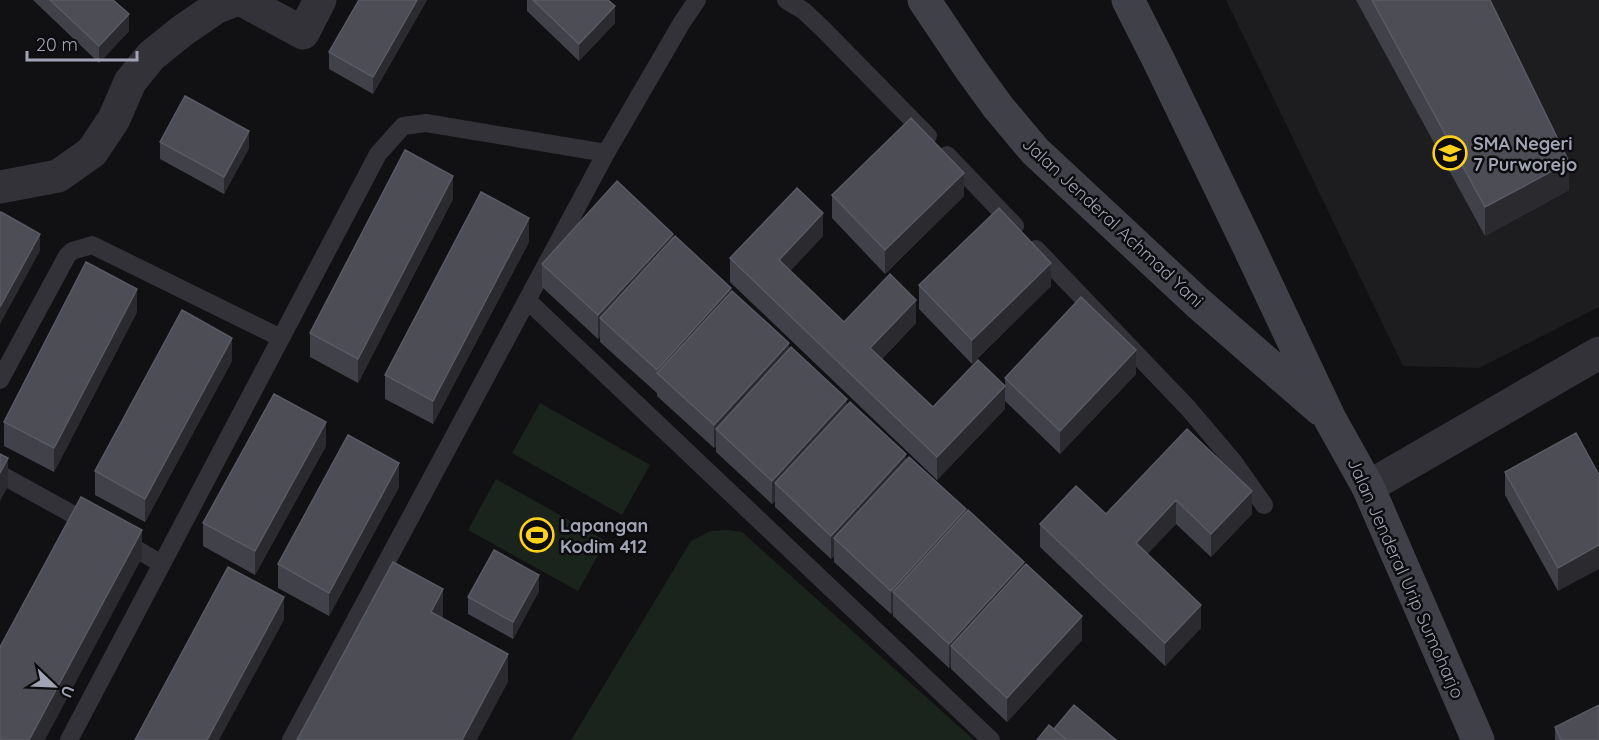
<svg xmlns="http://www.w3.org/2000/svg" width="1599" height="740" viewBox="0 0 1599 740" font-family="Quicksand,sans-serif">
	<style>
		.built { fill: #1d1d20 }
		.green { fill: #1b231d }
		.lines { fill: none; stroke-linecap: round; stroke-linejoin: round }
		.lane { stroke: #323238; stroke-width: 18 }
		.street { stroke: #323238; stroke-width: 33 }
		.secondary { stroke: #404148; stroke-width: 33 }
		.wall { fill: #414249 }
		.shaded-wall { fill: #2a2a2f }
		.building { fill: #4c4d55; stroke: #595a64; stroke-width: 1.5 }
		.labels { text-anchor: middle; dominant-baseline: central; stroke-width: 5; stroke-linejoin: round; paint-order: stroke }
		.poi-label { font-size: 18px; font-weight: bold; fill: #a1a4b5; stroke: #0c0c0e; text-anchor: start }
		.street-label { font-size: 18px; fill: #a1a4b5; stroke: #0c0c0e }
	</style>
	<rect width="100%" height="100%" fill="#111113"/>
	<path class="built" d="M1226 0H1599V307L1479 368 1403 366Z"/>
	<path class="green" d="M540 403 650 465 622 515 512 453Z
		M496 479 606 541 578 591 468 530Z
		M729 530 742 532 974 740H571L691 541 711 531Z"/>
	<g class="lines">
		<path class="lane" d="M786 0 804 11 823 29 928 136
			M947 155 1015 226
			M1036 249 1188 408 1233 461 1264 505
			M527 300 991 740
			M0 380 67 256 72 251 92 245 281 338
			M0 474 92 525
			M122 541 162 564
			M69 740 378 154 403 126 426 123 606 153
			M291 740 606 153 681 24 697 0"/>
		<path class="street" d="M242 0 303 33 320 0
			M0 187 58 176 92 152 114 119 130 82 151 56 182 31 217 7 235 0
			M1368 487 1599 353"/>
		<path class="secondary" d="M924 0 969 67 998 107 1035 151 1198 303 1320 409
			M1128 0 1158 59 1246 241 1330 419 1368 487 1478 740"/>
	</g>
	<path class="wall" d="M33 0H113L129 31 99 63Z
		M427 0 373 94 329 69V52Z
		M527 0H608L615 23 579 61 527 11Z
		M1356 0H1490L1569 190 1485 236Z
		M160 142 249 148 224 194 160 159Z
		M832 195 964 196 885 274 832 218Z
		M453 199 358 383 310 357V333Z
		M823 236 790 271 844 322 916 323 882 359 933 407 1005 409 937 480 730 282V258Z
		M673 238 847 405 1024 567 1082 640 1007 722 951 669V666L949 668 893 616V612L891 614 834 562V556L831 559 775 507V501L772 504 716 452V446L714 448 657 396V393L600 342V337L598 339 542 287V264Z
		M529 242 433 424 385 399V375Z
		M919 285 1051 286 972 364 919 309Z
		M137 312 54 472 4 446V422Z
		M232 361 145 522 95 495V471Z
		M1136 374 1060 454 1005 401V378Z
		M1187 429 1252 514 1211 557 1176 524 1147 554 1201 628 1165 666 1040 547V524L1106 514Z
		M1576 433 1558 591 1505 495V472Z
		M326 446 255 575 203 546V523Z
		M399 487 329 616 278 588V564Z
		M539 591 513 639 468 614V597Z
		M1555 727 1599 740H1555Z"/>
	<path class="shaded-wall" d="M417 0H427L373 94V77Z
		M615 6V23L579 61V44Z
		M129 14V31L99 63V46Z
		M249 131V148L224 194V177Z
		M1569 162V190L1485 236V207Z
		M964 173V196L885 274V250Z
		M453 176V199L358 383V359Z
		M823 213V236L779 283V260Z
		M529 218V242L433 424V401Z
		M40 234V251L0 324V307Z
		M673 234V257L600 318V337L598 339V315Z
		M1051 263V286L972 364V340Z
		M731 288V311L657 373V393V370Z
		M137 289V312L54 472V448Z
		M916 300V323L870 371V348Z
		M232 338V361L145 522V499Z
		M789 343V366L716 429V446L714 448V425Z
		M1136 350V374L1060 454V431Z
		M1005 386V409L937 480V457Z
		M847 399V422L775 483V501L772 504V481Z
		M326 422V446L255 575V551Z
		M906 454V477L834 538V556L831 559V536Z
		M8 458V486L0 501V473Z
		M399 463V487L329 616V593Z
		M1252 491V514L1211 557V534Z
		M1176 500V524L1136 566V543Z
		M966 509V532L893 592V612L891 614V591Z
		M142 530V558L45 740H29Z
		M1599 545V569L1558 591V568Z
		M1024 562V585L951 646V666L949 668V644Z
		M539 575V591L513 639V622Z
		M443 589V617L431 641V612Z
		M284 597V620L219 740H207Z
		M1201 605V628L1165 666V643Z
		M1082 616V640L1007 722V698Z
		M508 654V682L477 740H462Z"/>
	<path class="building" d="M50 0H113L129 14 99 46Z
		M359 0H417L373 77 329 52Z
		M533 0H608L615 6 579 44Z
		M1372 0H1490L1569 162 1485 207Z
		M185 96 249 131 224 177 160 142Z
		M911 118 964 173 885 250 832 195Z
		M405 150 453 176 358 359 310 333Z
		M617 181 673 234 598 315 542 264Z
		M797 188 823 213 779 260 844 322 890 274 916 300 870 348 933 407 978 360 1005 386 937 457 730 258Z
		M481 192 529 218 433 401 385 375Z
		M999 208 1051 263 972 340 919 285Z
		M1 212 40 234 0 307V213Z
		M675 236 731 288 657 370 600 318Z
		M86 262 137 289 54 448 4 422Z
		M732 291 789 343 714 425 657 373Z
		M1081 297 1136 350 1060 431 1005 378Z
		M182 310 232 338 145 499 95 471Z
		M791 347 847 399 772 481 716 429Z
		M274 394 326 422 255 551 203 523Z
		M850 402 906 454 831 536 775 483Z
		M1187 429 1252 491 1211 534 1176 500 1136 543 1201 605 1165 643 1040 524 1076 486 1106 514Z
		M1576 433 1599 475V545L1558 568 1505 472Z
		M348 435 399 463 329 593 278 564Z
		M0 454 8 458 0 473Z
		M909 457 966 509 891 591 834 538Z
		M81 497 142 530 29 740H0V647Z
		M968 510 1024 562 949 644 893 592Z
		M494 550 539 575 513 622 468 597Z
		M393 562 443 589 431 612 508 654 462 740H297Z
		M1026 564 1082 616 1007 698 951 646Z
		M228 567 284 597 207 740H135Z
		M1074 705 1116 740H1067L1054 729Z
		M1599 705V740H1561L1555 727Z
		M1049 725 1067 740H1037Z"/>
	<defs>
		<g id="school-ring" transform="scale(1.725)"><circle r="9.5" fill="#0c0c0e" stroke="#ffd11d" stroke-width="1.5"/><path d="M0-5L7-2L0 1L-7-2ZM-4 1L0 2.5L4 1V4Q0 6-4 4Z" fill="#ffd11d"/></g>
		<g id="stadium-ring" transform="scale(1.725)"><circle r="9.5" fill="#0c0c0e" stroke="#ffd11d" stroke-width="1.5"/><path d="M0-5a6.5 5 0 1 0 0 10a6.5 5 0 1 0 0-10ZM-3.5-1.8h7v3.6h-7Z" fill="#ffd11d"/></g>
	</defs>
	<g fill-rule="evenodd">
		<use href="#school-ring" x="1450" y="153"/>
		<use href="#stadium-ring" x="537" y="535"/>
	</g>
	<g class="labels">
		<g class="poi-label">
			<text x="1473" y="143">SMA Negeri<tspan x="1473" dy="21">7 Purworejo</tspan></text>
			<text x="560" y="525">Lapangan<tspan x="560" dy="21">Kodim 412</tspan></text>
		</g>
		<g class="street-label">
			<text transform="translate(1113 222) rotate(43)">Jalan Jenderal Achmad Yani</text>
			<text transform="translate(1406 578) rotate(66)">Jalan Jenderal Urip Sumoharjo</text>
		</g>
	</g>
	<g transform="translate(54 686) rotate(113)" stroke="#0c0c0e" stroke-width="4.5" paint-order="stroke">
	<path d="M0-4.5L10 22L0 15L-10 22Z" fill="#a1a4b5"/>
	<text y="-9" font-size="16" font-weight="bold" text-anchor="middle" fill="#a1a4b5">U</text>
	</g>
	<path d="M27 51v9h110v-9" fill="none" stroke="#a1a4b5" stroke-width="3"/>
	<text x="36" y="51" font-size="18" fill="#a1a4b5" stroke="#0c0c0e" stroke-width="4.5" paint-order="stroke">20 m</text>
</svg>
